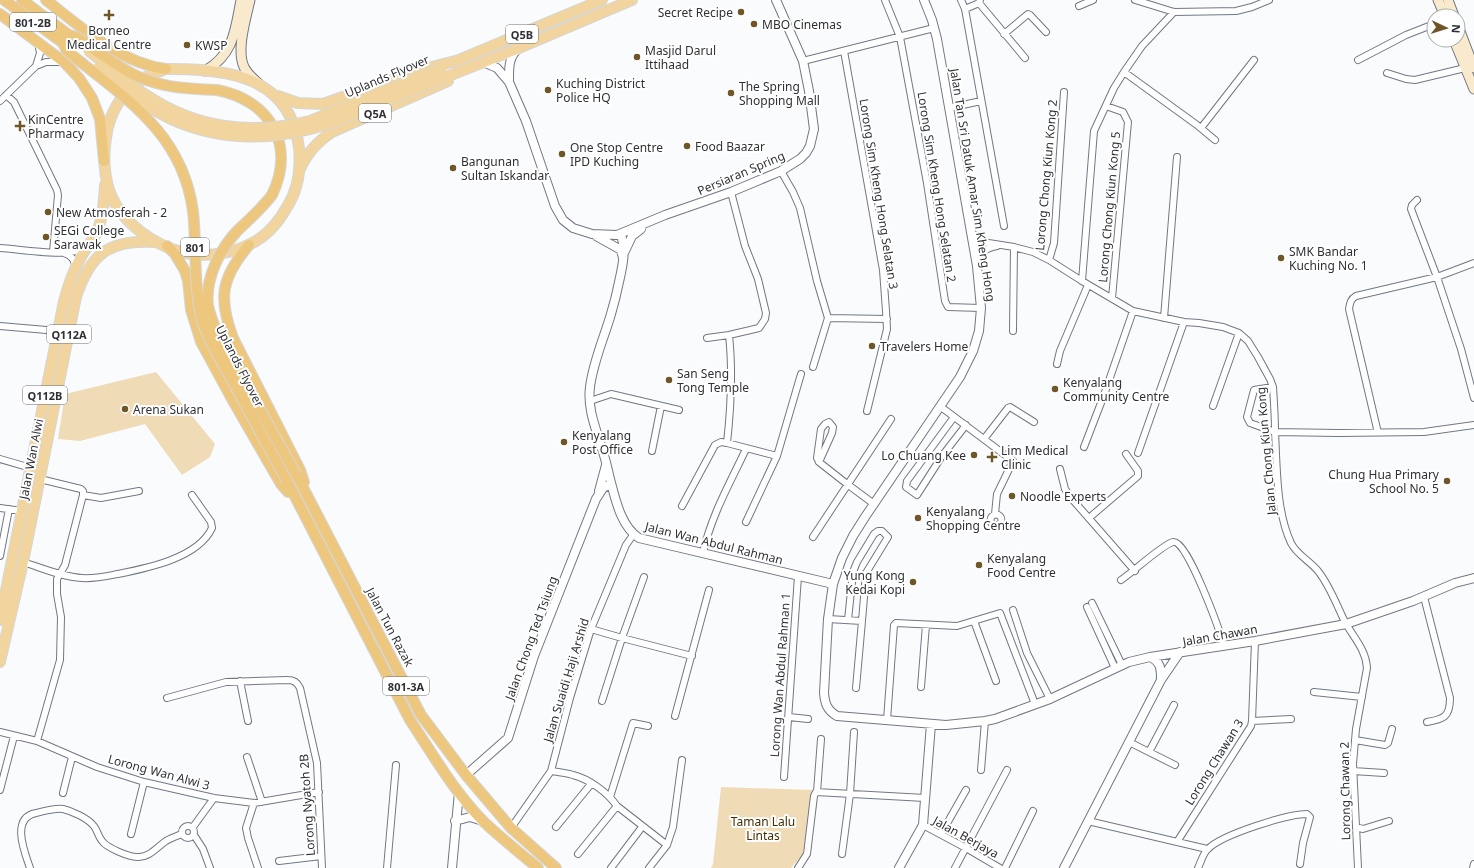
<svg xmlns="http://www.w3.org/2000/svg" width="1474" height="868" viewBox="0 0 1474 868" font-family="'Noto Sans',sans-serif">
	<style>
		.park { fill: #f0dbb7 }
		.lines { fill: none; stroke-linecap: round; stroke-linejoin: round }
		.minor-casing { stroke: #727784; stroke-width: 8 }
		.tertiary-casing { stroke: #727784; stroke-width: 10 }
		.secondary-casing { stroke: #727784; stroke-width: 11 }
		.primary-casing { stroke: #d5d6d7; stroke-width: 12 }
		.trunk-casing { stroke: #d5d6d7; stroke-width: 12 }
		.minor { stroke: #fff; stroke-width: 6 }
		.tertiary { stroke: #fff; stroke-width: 8 }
		.secondary { stroke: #f9eace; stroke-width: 9 }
		.primary { stroke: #f2d59e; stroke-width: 10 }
		.trunk { stroke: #eec77e; stroke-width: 10 }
		.primary-bridge-casing { stroke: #d5d6d7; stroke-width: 12; stroke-linecap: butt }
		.trunk-bridge-casing { stroke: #d5d6d7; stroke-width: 12; stroke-linecap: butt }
		.primary-bridge { stroke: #f2d59e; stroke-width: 10 }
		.trunk-bridge { stroke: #eec77e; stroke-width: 10 }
		.poi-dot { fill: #6f5627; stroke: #fff; stroke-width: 1.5 }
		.labels { text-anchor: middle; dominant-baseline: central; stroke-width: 4; stroke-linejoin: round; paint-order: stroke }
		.shield { fill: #fff; stroke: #6d6f72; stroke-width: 1 }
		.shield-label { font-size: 11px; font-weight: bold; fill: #2f3136 }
		.poi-label { font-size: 12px; fill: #2f3136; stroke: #fff; text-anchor: start }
		.street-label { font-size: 12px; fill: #2f3136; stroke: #fff }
		.park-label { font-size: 12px; fill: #432e00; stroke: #fff }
	</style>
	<rect width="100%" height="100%" fill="#f9fbfd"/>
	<path class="park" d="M156 372 215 444 210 457 182 475 145 424 80 441 58 439 65 394Z
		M721 787 812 790 803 854 791 868H711L713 864Z"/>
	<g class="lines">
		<g class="minor-casing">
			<path id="minor" d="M885 0 900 37 927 183 945 301 948 307 981 308
				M961 0 965 9 1004 226
				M1135 0 1174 12 1236 11 1252 7 1269 0
				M979 3 1025 58
				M1079 6 1093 0
				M965 9 979 3 980 0
				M1004 34 1028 14 1030 15 1046 32
				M844 51 883 270 886 311 887 329 867 411
				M1358 60 1406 35 1434 24
				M803 61 934 28
				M36 66 46 62H61
				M1124 72 1197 125 1215 140
				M1387 73 1406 79 1415 80 1465 68
				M6 95 14 102 57 190 58 195 53 252
				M0 101 36 66 40 53 38 43
				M1106 106 1123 112 1128 122 1112 298
				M949 108 981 101
				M1201 128 1254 60
				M781 171 793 192 800 208 817 281 828 318 887 319
				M1417 200 1412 205 1411 209 1437 277 1474 263
				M972 232 976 238 982 242 1014 247 1033 252 1049 260 1082 281 1133 311 1184 322 1199 323 1223 327 1239 333 1248 341 1258 357 1270 379 1273 387C1274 402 1275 417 1275 432 1277 467 1276 511 1291 543 1297 555 1310 561 1318 571 1330 586 1337 606 1345 622 1354 638 1366 650 1367 668L1356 729 1353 764 1358 868
				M0 248C20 249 68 258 85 248
				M64 253C71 255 76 261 75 268
				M1049 260 1054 243 1064 92
				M978 263C980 251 987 248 997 246
				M1082 281 1094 131 1114 88 1124 72 1142 46 1174 12
				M1164 318 1177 157
				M0 326 58 331
				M1013 331 1014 247
				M707 338 729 335 759 328 765 319 766 313 758 279 745 246 731 192
				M1057 364 1060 351 1088 285
				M813 367 828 318
				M1273 387 1254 390 1247 417 1250 423 1275 432 1338 433 1424 432 1474 425
				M590 401 611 394 679 410
				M1213 406 1239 333
				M941 407 1013 461 997 494 995 514
				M954 417 907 481 906 487 917 495 942 456 966 425
				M1378 433 1349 309C1350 302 1351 299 1356 296L1437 277 1461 349 1474 398
				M984 439 1008 408 1010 407 1034 422
				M727 443C731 407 733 372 729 335
				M1084 447 1104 395 1133 311
				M652 451 661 406
				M1138 453 1184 322
				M0 459 31 468
				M819 462 832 433 833 427 829 422 825 424 821 429 817 458 819 462 847 484 874 504
				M1060 469 1065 489 1072 499 1135 571
				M83 495 101 498 139 491
				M682 506 715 445 721 442 727 443 777 456
				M0 508 22 511
				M990.5 520a5.5 5.5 0 1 1 11 0a5.5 5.5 0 1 1-11 0Z
				M1089 518 1138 476V471L1126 454
				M746 522 777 456 801 374
				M813 537 891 419
				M703 553C711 516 730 483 746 449
				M0 556 9 509
				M23 562C42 568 62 577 82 578 94 579 107 576 118 574 148 568 198 558 212 528L211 522 192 495
				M1121 580C1133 572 1162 545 1173 542 1187 538 1220 632 1224 646
				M1424 597 1450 698C1450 717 1444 719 1427 722
				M1092 603 1122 665
				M1087 607 1115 668
				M1013 610 1027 653 1050 699
				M828 619 862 621 856 688
				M848 620 853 572 857 562 874 534 878 531H882L888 537 866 573 862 621
				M974 621 996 681
				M591 629 622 638 692 656
				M240 681 248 721
				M921 687 926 625
				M1314 692 1362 697
				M167 698 226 682 287 680C294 680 297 682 300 688L317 763 322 868
				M602 701 622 638 644 577
				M675 716 709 590
				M789 717 808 719
				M887 720 894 625 896 623 957 626 1000 613 1035 704
				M1252 721 1291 719
				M0 732 37 741 97 767 144 782 214 798 254 803 319 792
				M1355 740 1385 745 1388 743 1392 729
				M37 741 60 660 61 617 57 594V579L65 565 83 495V491L81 489 40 479
				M1129 742 1175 765
				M1149 752 1174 705
				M247 757 262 802
				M981 770 985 721
				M551 771C558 772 566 773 573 775 589 779 607 792 617 806L667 845
				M1353 771 1384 773
				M784 777 798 576
				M0 790 14 736
				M817 792 821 739
				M63 793 72 757
				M610 797 633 723 648 726
				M254 803 246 828 248 838 258 868
				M1088 821 1207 849
				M923 825 966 848 1000 868
				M182 832a6 6 0 1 1 12 0a6 6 0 1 1-12 0Z
				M193 827 214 798
				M556 827 591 784
				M1356 827 1363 829 1389 821
				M511 828 551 771 570 698 591 629 626 545 633 535
				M131 834 144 782
				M941 834 966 790
				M194 835 203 849 210 868
				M1177 842 1251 726 1252 721 1255 641
				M578 854 617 806
				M842 854 850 794 854 732
				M279 861 321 856
				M30 868C25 853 10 818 36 813 44 811 55 808 63 809 72 811 87 818 93 825 97 829 98 836 102 841 107 848 129 857 137 857 149 858 157 847 166 841 171 838 177 836 182 834
				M387 868 396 765
				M611 868 642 827
				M649 868 667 845 673 827 682 760
				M798 868 807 854 814 796 816 792 925 798
				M955 868 1007 770
				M1005 868 1033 811
				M1198 868C1201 862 1203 853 1208 849 1221 835 1287 814 1307 814L1310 817 1303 843 1300 864
				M1473 868 1474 864"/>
		</g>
		<g class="tertiary-casing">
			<path id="tertiary" d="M924 0 932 20 937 39 977 266 981 308 979 331 973 351 960 377 865 517 853 536 842 558 833 584 828 619 824 693C825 704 827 710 837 716L946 725 985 721 995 719 1050 699 1129 662 1150 657 1255 641 1346 624 1413 601 1455 583 1474 578
				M483 62 497 68 509 82 526 121 555 206 563 220 573 228 592 234 617 235 665 215 731 192 781 171 800 159 806 153 810 146 814 129 809 91 803 61 776 0
				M509 82C509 69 508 57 519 48
				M621 234C626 252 623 264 619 282 617 292 614 304 611 314 604 338 593 362 590 387 587 410 597 431 603 452 606 461 608 470 610 479 615 498 621 527 639 538L833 584
				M596 236 621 250 623 258
				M625 251 632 236 641 229
				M599 491 606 465
				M1150 657C1161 662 1161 669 1161 679
				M466 775 508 738 534 656 596 499 603 488 611 484
				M455 821 470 817 483 821
				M452 868 459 792
				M899 868 923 825 931 724
				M1064 868 1161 680 1180 652"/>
		</g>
		<g class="secondary-casing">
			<path id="secondary" d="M250 0C246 18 236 50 244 67 247 74 254 79 259 84
				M1438 0 1445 16
				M1448 0 1454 16
				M1458 26 1474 68
				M1454 40 1474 89
				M205 71C234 54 235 31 241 0"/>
		</g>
		<g class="primary-casing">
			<path id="primary" d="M454 62 602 0
				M166 69C226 68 291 76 299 148 301 169 298 190 287 207 278 223 265 238 248 245 230 254 206 257 186 253 156 247 122 223 111 195 104 178 103 156 106 138 109 113 122 91 144 78 150 74 159 72 166 69Z
				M446 77 519 48 632 0
				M278 96 298 103 323 104 420 70 459 60
				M300 169C308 152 317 142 332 132L448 81
				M0 620 64 301C68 286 73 271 81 257 85 249 92 242 96 234 103 219 104 201 105 185
				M0 662 23 562 76 297C90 254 109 239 155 242"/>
		</g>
		<g class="trunk-casing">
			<path id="trunk" d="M4 0 63 43
				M22 0 69 35
				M46 0C82 28 120 63 166 69
				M0 14 64 62 79 78 92 98 100 119 104 161
				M217 90C270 100 296 145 272 195
				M249 245C221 278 218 298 233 338L300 470 304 482
				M167 246 175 254 185 271 188 281 191 310 201 342 232 399 281 484 288 492
				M297 476 421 715 466 775 511 828 556 868
				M287 481 410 720C433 755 455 793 484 822 501 838 520 853 538 868"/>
		</g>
		<use href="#minor" class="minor"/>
		<use href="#tertiary" class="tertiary"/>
		<use href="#secondary" class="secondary"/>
		<use href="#primary" class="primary"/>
		<use href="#trunk" class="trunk"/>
		<g class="primary-bridge-casing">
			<path id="primary-bridge" d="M88 50C107 65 126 82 146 95 197 129 251 135 310 121L442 68
				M96 69C119 86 142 104 167 117 221 143 275 141 331 123L446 77"/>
		</g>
		<g class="trunk-bridge-casing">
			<path id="trunk-bridge" d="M69 35 77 37C97 51 117 67 139 77 164 88 190 89 217 90
				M63 43 67 51C124 98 182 131 193 211 197 247 193 284 202 320 209 342 222 362 233 382 251 415 269 448 287 481
				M272 195C262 208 250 219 238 230 220 249 205 278 208 305 210 316 215 327 219 337L297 476"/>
		</g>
		<use href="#primary-bridge" class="primary-bridge"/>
		<use href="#trunk-bridge" class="trunk-bridge"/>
	</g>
	<g class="poi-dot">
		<circle cx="741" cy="12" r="4"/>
		<path d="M107 9h4v4h4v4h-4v4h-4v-4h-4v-4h4z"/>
		<circle cx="754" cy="24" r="4"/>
		<circle cx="187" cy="45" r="4"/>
		<circle cx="637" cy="57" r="4"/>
		<circle cx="548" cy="90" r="4"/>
		<circle cx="731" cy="93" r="4"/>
		<path d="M18 120h4v4h4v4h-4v4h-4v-4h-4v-4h4z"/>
		<circle cx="687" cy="146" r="4"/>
		<circle cx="562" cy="154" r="4"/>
		<circle cx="453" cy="168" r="4"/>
		<circle cx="48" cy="212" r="4"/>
		<circle cx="46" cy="237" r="4"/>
		<circle cx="1281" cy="258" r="4"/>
		<circle cx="872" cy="346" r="4"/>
		<circle cx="669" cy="380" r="4"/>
		<circle cx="1055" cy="389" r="4"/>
		<circle cx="125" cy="409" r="4"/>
		<circle cx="564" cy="442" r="4"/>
		<circle cx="974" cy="455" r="4"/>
		<path d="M990 451h4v4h4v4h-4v4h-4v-4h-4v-4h4z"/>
		<circle cx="1447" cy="481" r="4"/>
		<circle cx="1012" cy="496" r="4"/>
		<circle cx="918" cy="518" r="4"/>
		<circle cx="979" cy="565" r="4"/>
		<circle cx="913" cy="582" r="4"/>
	</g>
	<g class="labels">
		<g class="shield">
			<rect x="10" y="13" width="46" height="18" rx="3"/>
			<rect x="506" y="25" width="32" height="18" rx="3"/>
			<rect x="359" y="104" width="32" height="18" rx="3"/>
			<rect x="181" y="238" width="28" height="18" rx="3"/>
			<rect x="47" y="325" width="44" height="18" rx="3"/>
			<rect x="23" y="386" width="44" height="18" rx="3"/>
			<rect x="383" y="677" width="46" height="18" rx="3"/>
		</g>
		<g class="shield-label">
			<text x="33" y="22">801-2B</text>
			<text x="522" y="34">Q5B</text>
			<text x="375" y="113">Q5A</text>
			<text x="195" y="247">801</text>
			<text x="69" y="334">Q112A</text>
			<text x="45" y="395">Q112B</text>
			<text x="406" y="686">801-3A</text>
		</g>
		<g class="poi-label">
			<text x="733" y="12" text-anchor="end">Secret Recipe</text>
			<text x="762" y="24">MBO Cinemas</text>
			<text x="109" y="30" text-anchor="middle">Borneo<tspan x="109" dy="14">Medical Centre</tspan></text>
			<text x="195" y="45">KWSP</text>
			<text x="645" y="50">Masjid Darul<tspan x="645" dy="14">Ittihaad</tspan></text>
			<text x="556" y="83">Kuching District<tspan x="556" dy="14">Police HQ</tspan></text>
			<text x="739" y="86">The Spring<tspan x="739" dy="14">Shopping Mall</tspan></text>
			<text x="28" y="119">KinCentre<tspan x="28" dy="14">Pharmacy</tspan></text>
			<text x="695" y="146">Food Baazar</text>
			<text x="570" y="147">One Stop Centre<tspan x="570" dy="14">IPD Kuching</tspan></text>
			<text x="461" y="161">Bangunan<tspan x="461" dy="14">Sultan Iskandar</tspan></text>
			<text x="56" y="212">New Atmosferah - 2</text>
			<text x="54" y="230">SEGi College<tspan x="54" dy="14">Sarawak</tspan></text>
			<text x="1289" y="251">SMK Bandar<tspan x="1289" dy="14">Kuching No. 1</tspan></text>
			<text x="880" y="346">Travelers Home</text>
			<text x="677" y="373">San Seng<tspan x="677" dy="14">Tong Temple</tspan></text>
			<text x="1063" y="382">Kenyalang<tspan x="1063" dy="14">Community Centre</tspan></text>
			<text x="133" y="409">Arena Sukan</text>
			<text x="572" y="435">Kenyalang<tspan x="572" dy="14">Post Office</tspan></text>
			<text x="1001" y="450">Lim Medical<tspan x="1001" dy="14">Clinic</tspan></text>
			<text x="966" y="455" text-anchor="end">Lo Chuang Kee</text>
			<text x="1439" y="474" text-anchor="end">Chung Hua Primary<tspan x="1439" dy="14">School No. 5</tspan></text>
			<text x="1020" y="496">Noodle Experts</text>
			<text x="926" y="511">Kenyalang<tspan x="926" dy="14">Shopping Centre</tspan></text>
			<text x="987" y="558">Kenyalang<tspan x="987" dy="14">Food Centre</tspan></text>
			<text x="905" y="575" text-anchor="end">Yung Kong<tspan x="905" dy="14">Kedai Kopi</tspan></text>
		</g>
		<g class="street-label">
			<text transform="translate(387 76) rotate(-23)">Uplands Flyover</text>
			<text transform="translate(741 173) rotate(-23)">Persiaran Spring</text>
			<text transform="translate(1046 175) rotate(-85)">Lorong Chong Kiun Kong 2</text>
			<text transform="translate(973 185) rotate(81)">Jalan Tan Sri Datuk Amar Sim Kheng Hong</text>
			<text transform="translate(937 187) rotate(81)">Lorong Sim Kheng Hong Selatan 2</text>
			<text transform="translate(879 194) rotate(81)">Lorong Sim Kheng Hong Selatan 3</text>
			<text transform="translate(1109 207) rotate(-85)">Lorong Chong Kiun Kong 5</text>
			<text transform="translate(240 366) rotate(63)">Uplands Flyover</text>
			<text transform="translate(1266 451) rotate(-95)">Jalan Chong Kiun Kong</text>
			<text transform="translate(31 459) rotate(-79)">Jalan Wan Alwi</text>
			<text transform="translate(714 543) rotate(14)">Jalan Wan Abdul Rahman</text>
			<text transform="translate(390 627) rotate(62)">Jalan Tun Razak</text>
			<text transform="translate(1220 635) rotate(-10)">Jalan Chawan</text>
			<text transform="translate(531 638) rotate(-70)">Jalan Chong Ted Tsiung</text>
			<text transform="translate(780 675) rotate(-86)">Lorong Wan Abdul Rahman 1</text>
			<text transform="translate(566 680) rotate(-73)">Jalan Suaidi Haji Arshid</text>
			<text transform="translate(1214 762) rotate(-58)">Lorong Chawan 3</text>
			<text transform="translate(159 772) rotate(15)">Lorong Wan Alwi 3</text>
			<text transform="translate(1345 791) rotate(-91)">Lorong Chawan 2</text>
			<text transform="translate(307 805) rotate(-94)">Lorong Nyatoh 2B</text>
			<text transform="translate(966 837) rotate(29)">Jalan Berjaya</text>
		</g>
		<g class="park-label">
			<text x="763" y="821">Taman Lalu<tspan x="763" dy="14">Lintas</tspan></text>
		</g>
	</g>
	<g transform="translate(1446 28) rotate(94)"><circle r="19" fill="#ffffff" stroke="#acadaf"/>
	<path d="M0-3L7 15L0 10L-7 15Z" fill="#6f5627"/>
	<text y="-6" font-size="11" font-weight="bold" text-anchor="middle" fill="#2f3136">N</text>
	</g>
</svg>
